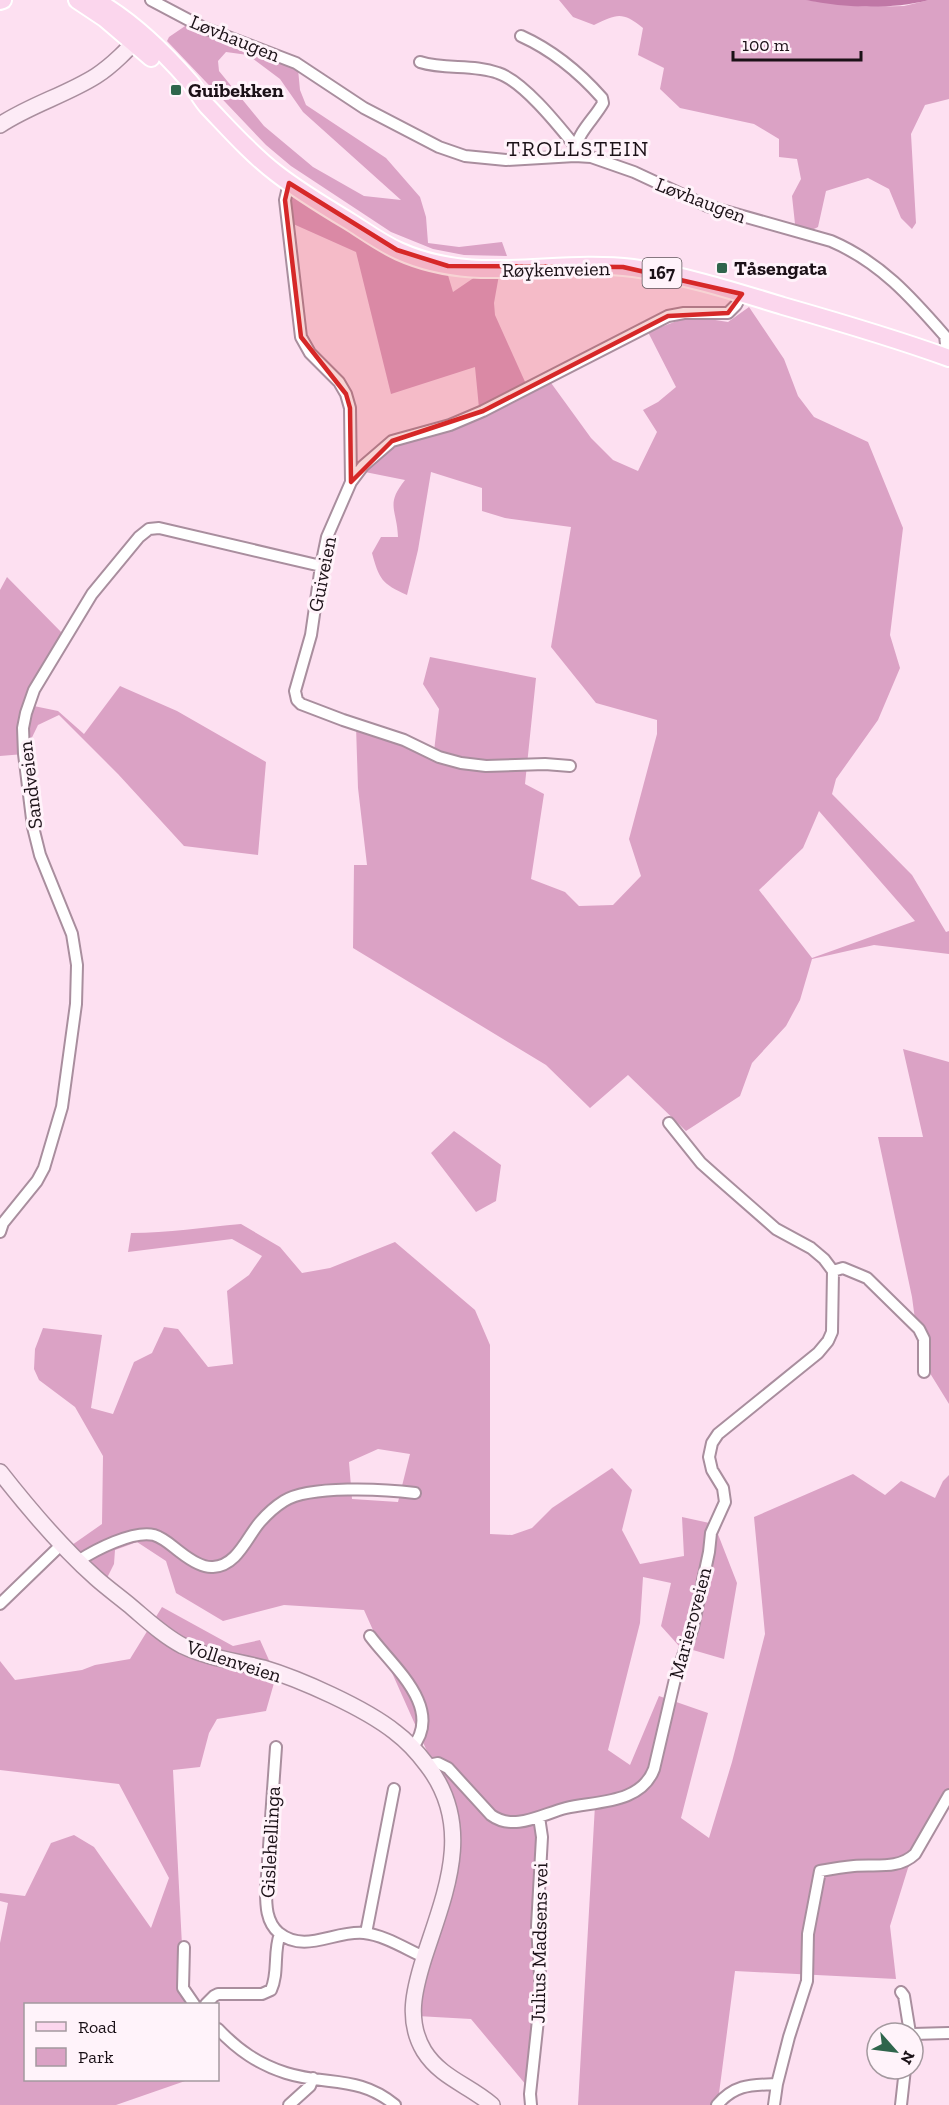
<svg xmlns="http://www.w3.org/2000/svg" width="949" height="2105" viewBox="0 0 949 2105" font-family="'Zilla Slab',serif">
	<style>
		.green { fill: #dba2c5; fill-rule: evenodd }
		.water { fill: #c077a6 }
		.lines { fill: none; stroke-linecap: round; stroke-linejoin: round }
		.minor-casing { stroke: #a98e9e; stroke-width: 14 }
		.secondary-casing { stroke: #a98e9e; stroke-width: 18 }
		.primary-casing { stroke: #fff; stroke-width: 20 }
		.minor { stroke: #fff; stroke-width: 10 }
		.secondary { stroke: #fdebf6; stroke-width: 15 }
		.primary { stroke: #fbd6ed; stroke-width: 16 }
		.marked { fill: #d62828; fill-opacity: 0.2; stroke: #d62828; stroke-width: 4.5; stroke-linejoin: round }
		.poi-dot { fill: #2f654c; stroke: #fff3fa; stroke-width: 2 }
		.labels { text-anchor: middle; dominant-baseline: central; stroke-width: 6; stroke-linejoin: round; paint-order: stroke }
		.shield { fill: #fff3fa; stroke: #5f555b; stroke-width: 1.5 }
		.shield-label { font-size: 18px; font-weight: bold; fill: #1b1117 }
		.street-label { font-size: 20px; fill: #1b1117; stroke: #fff3fa }
		.poi-label { font-size: 20px; font-weight: bold; fill: #1b1117; stroke: #fff3fa; text-anchor: start }
		.quarter-label { font-size: 22px; letter-spacing: 1.5px; fill: #1b1117; stroke: #fff3fa }
	</style>
	<rect width="100%" height="100%" fill="#fde0f1"/>
	<path class="green" d="M559 0H805L867 7 904 6 929 0H949V99L925 105 911 134 916 223 912 229 901 218 889 189 868 178 826 191 818 227 812 230 795 224 792 196 801 179 797 159 779 157V139L754 124 680 108 660 89 664 68 638 55 643 28C622 11 617 14 594 25L573 17Z
		M191 22 298 69 300 90 306 105 386 158 420 197 426 217 428 243 459 247 502 242 507 256 464 255 433 249 391 232 291 166 266 145 167 41 169 37ZM226 52 248 55 280 79 303 112 401 200 364 196 313 167 264 126 219 71 218 61Z
		M289 190 447 272 453 292 478 275H499L494 303 495 315 526 384 479 408 475 367 391 394 356 252 291 223Z
		M749 307 784 359 798 396 814 417 868 442 903 528 890 635 900 668 878 720 836 779 832 794 912 875 946 932 949 931V954L874 945 812 959 800 1000 786 1026 752 1063 740 1096 686 1131 628 1075 590 1108 546 1065 353 948 354 865H367L358 788 356 726 434 751 439 709 423 684 430 657 536 678 525 784 544 794 531 879 565 892 579 906 613 905 641 876 629 839 657 734V720L596 703 551 647 571 527 505 518 482 511V488L431 472 418 550 407 595C382 584 379 579 372 553L381 537H398C397 509 385 505 405 480L360 471 395 441 457 421 546 376 591 438 613 460 638 471 657 432 643 410 658 402 676 387 648 332 690 316 728 322ZM819 811 915 921 812 958 759 890 803 848Z
		M7 577 65 636 29 705 58 711 84 734 120 686 177 711 266 762 258 855 184 846 118 774 59 715 38 725 24 754 0 756V590Z
		M903 1049 949 1062V1404L920 1357 912 1297 878 1137H923Z
		M454 1131 501 1165 496 1201 476 1212 431 1153Z
		M241 1224 280 1247 302 1273 330 1268 395 1242 475 1310 490 1345V1534L512 1535 532 1528 552 1508 612 1468 632 1490 622 1530 640 1564 684 1556 682 1517 714 1524 737 1583 724 1659 679 1646 661 1626 671 1583 643 1577 640 1623 608 1750 630 1765 659 1696 708 1713 681 1818 709 1838 732 1762 765 1634 754 1517 853 1474 885 1495 901 1481 935 1498 943 1481 949 1475V1795L908 1868 890 1926 896 1979 735 1971 718 2101 715 2105H578L595 1805 547 1818 532 2092 471 2019 417 2016 419 1989 442 1913 460 1846 450 1794 426 1749 364 1610 284 1605 223 1621 176 1593 166 1561 137 1542 115 1550 114 1564 106 1580 72 1545 102 1524 103 1456 75 1407 39 1380 34 1369 35 1349 43 1328 102 1335 91 1408 113 1414 134 1362 152 1353 164 1327 178 1329 208 1367 233 1364 227 1291 249 1275 262 1256 232 1239 128 1252 131 1233C168 1233 204 1227 241 1224ZM378 1449 410 1454 398 1502 352 1499 349 1462Z
		M162 1607 233 1646 260 1640 276 1676 266 1711 217 1719 209 1733 200 1767 173 1770 185 2004H26V2080H188L116 2105H0V1943L8 1903 0 1901V1893L25 1896 51 1843 74 1835 94 1847 151 1928 169 1878 119 1784 0 1770V1661L15 1680 82 1670 95 1665 130 1659Z"/>
	<path class="water" d="M805 0H929C889 10 846 8 805 0Z"/>
	<g class="lines">
		<g class="minor-casing">
			<path id="minor" d="M151 0 202 27 296 63 364 108 439 147 465 156 506 160 575 156 591 157 634 172 707 206 831 241C880 262 911 297 945 336L946 344 944 356
				M521 36C552 50 579 72 602 98L603 103C595 118 576 134 575 152
				M420 62C445 70 473 64 498 73 523 81 558 125 575 146
				M289 183 285 200 301 337 310 353 339 382 346 394 350 408 351 482 327 537 321 566 311 635 295 691 297 700 301 704 343 720 404 740 439 757 461 763 486 766 545 764 570 766
				M351 482 363 466 392 441 450 425 483 411 668 316 684 313H728L736 305 742 294
				M0 1232 3 1223 37 1181 44 1168 62 1107 76 1004 77 965 72 934 40 855 33 827 24 754 23 728 26 713 34 690 92 594 139 537 149 529 159 528 321 566
				M833 1271 843 1268 867 1278 919 1329 924 1339V1372
				M78 1561C95 1550 133 1530 154 1535 164 1538 172 1546 180 1552 189 1559 203 1568 213 1567 237 1566 247 1537 260 1522 267 1514 276 1506 284 1501 309 1485 385 1489 415 1493
				M0 1604 62 1544
				M370 1636C392 1666 445 1708 412 1748
				M276 1747 266 1890C266 1905 266 1922 279 1933 305 1954 335 1930 364 1933 384 1935 406 1949 424 1957
				M428 1765 438 1763 448 1768 491 1815C514 1832 542 1814 566 1808 596 1801 641 1804 654 1769L675 1679 693 1627 709 1552 711 1533 725 1502 723 1488 712 1470 709 1457 712 1443 718 1434 818 1353 828 1341 832 1332 833 1271 824 1259 811 1248 776 1229 719 1179 701 1163 669 1123
				M366 1933 394 1789
				M184 1947 183 1988 194 2004
				M901 1992 904 1996 910 2033
				M206 2004 214 1996 218 1994H262L271 1990C279 1973 273 1952 280 1934
				M218 2029C238 2050 258 2064 286 2073 327 2086 359 2075 395 2105
				M913 2034 949 2033
				M289 2105 310 2086 313 2078
				M531 2105 530 2094 541 1992 537 1926 542 1837 539 1817
				M717 2105C735 2084 751 2085 777 2084
				M774 2105 777 2084 789 2037 807 1981 808 1934 820 1871C831 1869 842 1867 854 1866 875 1864 898 1870 915 1854L949 1795
				M901 2105 905 2069"/>
		</g>
		<g class="secondary-casing">
			<path id="secondary" d="M0 125C30 105 66 95 96 76 113 65 128 49 142 34
				M0 1472C29 1509 60 1546 96 1578 106 1587 117 1595 128 1604 146 1619 162 1635 183 1646 208 1658 236 1661 263 1668 300 1679 365 1708 395 1732 407 1741 418 1753 427 1765 475 1827 445 1893 424 1958 414 1990 406 2021 424 2051 441 2078 469 2085 492 2105"/>
		</g>
		<g class="primary-casing">
			<path id="primary" d="M77 0 104 18 151 58
				M95 0C131 20 163 51 190 82 196 89 200 98 207 106 229 129 251 154 276 173 299 191 324 206 349 221 365 231 381 243 399 251 476 286 553 258 633 268 684 275 734 291 783 306 839 322 894 338 949 358
				M0 1 3 0"/>
		</g>
		<use href="#minor" class="minor"/>
		<use href="#secondary" class="secondary"/>
		<use href="#primary" class="primary"/>
	</g>
	<path class="marked" d="M289 183 397 250 448 266 623 267 742 294 728 313 668 316 483 411 392 441 351 482 350 408 346 394 301 337 285 200Z"/>
	<g class="poi-dot">
		<rect x="170" y="84" width="12" height="12" rx="3"/>
		<rect x="716" y="262" width="12" height="12" rx="3"/>
	</g>
	<g class="labels">
		<rect class="shield" x="642.5" y="258" width="39" height="30" rx="4.5"/>
		<g class="shield-label">
			<text x="662" y="273">167</text>
		</g>
		<g class="street-label">
			<text transform="translate(235 38) rotate(22)">Løvhaugen</text>
			<text transform="translate(701 200) rotate(21)">Løvhaugen</text>
			<text transform="translate(556 269) rotate(-1)">Røykenveien</text>
			<text transform="translate(322 574) rotate(-79)">Guiveien</text>
			<text transform="translate(30 785) rotate(-97)">Sandveien</text>
			<text transform="translate(690 1623) rotate(-75)">Marieroveien</text>
			<text transform="translate(234 1661) rotate(18)">Vollenveien</text>
			<text transform="translate(270 1842) rotate(-87)">Gislehellinga</text>
			<text transform="translate(539 1943) rotate(-89)">Julius Madsens vei</text>
		</g>
		<g class="poi-label">
			<text x="188" y="90">Guibekken</text>
			<text x="734" y="268">Tåsengata</text>
		</g>
		<g class="quarter-label">
			<text x="578" y="148">TROLLSTEIN</text>
		</g>
	</g>
	<rect x="24" y="2003" width="195" height="78" fill="#fff3fa" stroke="#a4999f" stroke-width="1.5"/>
	<rect x="36" y="2022" width="30" height="9" fill="#fbd6ed" stroke="#a4999f" stroke-width="1.5"/>
	<text x="78" y="2033" font-size="18" fill="#1b1117">Road</text>
	<rect x="36" y="2048" width="30" height="18" fill="#dba2c5" stroke="#a4999f" stroke-width="1.5"/>
	<text x="78" y="2063" font-size="18" fill="#1b1117">Park</text>
	<g transform="translate(895 2051) rotate(118)"><circle r="28" fill="#fff3fa" stroke="#a4999f" stroke-width="1.5"/>
	<path d="M0-4.5L10 22L0 15L-10 22Z" fill="#2f654c"/>
	<text y="-9" font-size="16" font-weight="bold" text-anchor="middle" fill="#1b1117">N</text>
	</g>
	<path d="M733 51v9h128v-9" fill="none" stroke="#1b1117" stroke-width="3"/>
	<text x="742" y="51" font-size="18" fill="#1b1117" stroke="#fff3fa" stroke-width="4.5" paint-order="stroke">100 m</text>
</svg>
